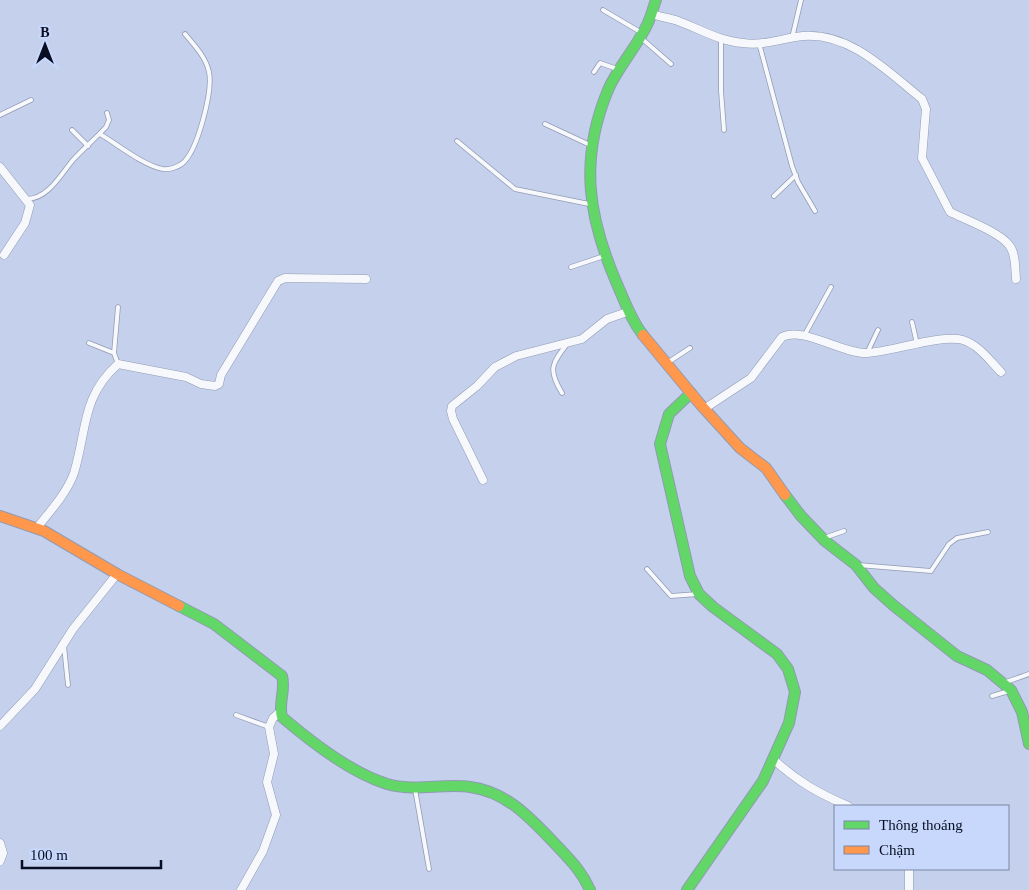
<svg xmlns="http://www.w3.org/2000/svg" width="1029" height="890" viewBox="0 0 1029 890" font-family="Georgia,serif">
	<style>
		.lines { fill: none; stroke-linecap: round; stroke-linejoin: round }
		.lane-casing { stroke: #919bb2; stroke-width: 5.5 }
		.street-casing { stroke: #919bb2; stroke-width: 9 }
		.fast-casing { stroke: #919bb2; stroke-width: 12 }
		.slow-casing { stroke: #919bb2; stroke-width: 12 }
		.lane { stroke: #f6f8fc; stroke-width: 4 }
		.street { stroke: #f6f8fc; stroke-width: 8 }
		.fast { stroke: #63d668; stroke-width: 10 }
		.slow { stroke: #ff974d; stroke-width: 10 }
	</style>
	<rect width="100%" height="100%" fill="#c5d1ec"/>
	<g class="lines">
		<g class="lane-casing">
			<path id="lane" d="M603 10 642 33
				M640 37 671 64
				M792 38 801 0
				M721 39V91L724 130
				M759 43 792 166 798 182 815 211
				M594 72 600 63 617 69
				M0 115 31 100
				M545 124 590 145
				M72 130 88 146
				M100 134C117 144 144 166 163 169 169 170 179 167 184 162 198 148 213 91 209 72 206 57 194 45 185 34
				M457 141 515 189 589 204
				M774 196 796 175
				M27 199C48 199 61 174 73 160 84 148 96 138 106 127L109 120 107 113
				M571 267 604 256
				M912 322 917 344
				M804 336 831 287
				M89 343 114 353
				M867 353 878 330
				M667 363 690 348
				M118 364 114 353 118 307
				M562 393C548 370 551 364 568 343
				M824 538 844 531
				M858 565 931 571 949 544 957 538 988 532
				M647 569 671 596 698 594
				M64 646 68 685
				M1006 682 1029 674
				M992 696 1009 691
				M236 715 269 727
				M415 789 429 869"/>
		</g>
		<g class="street-casing">
			<path id="street" d="M652 14C660 17 670 18 678 21 700 29 719 41 743 43 764 46 783 38 803 36 850 32 888 72 922 99L926 109 922 158 950 212C966 220 999 232 1009 245 1016 253 1015 269 1016 279
				M0 167 30 205 25 223 4 255
				M704 409 751 378 782 337C803 326 842 354 867 353 892 352 940 334 963 340 979 345 990 361 1001 372
				M483 480 453 419 451 411 452 406 477 386 495 367 516 356 582 339 607 319 630 311
				M37 528C50 511 67 493 74 473 87 431 81 397 118 364L186 377 201 384 215 386 219 384 221 375 278 281 285 278 366 279
				M0 726 35 689 73 629 117 574
				M773 759C798 782 818 793 848 806
				M0 843 3 853 0 861
				M241 890 263 851 276 815 267 782 274 754 269 727 273 718 280 712
				M909 890V869"/>
		</g>
		<g class="fast-casing">
			<path id="fast" d="M643 335C631 320 625 302 617 284 588 217 579 160 608 90 618 67 636 48 647 25 651 17 653 8 656 0
				M785 495 801 516 825 541 856 565 874 588 893 605 957 656 987 670 1011 690 1022 712 1029 744
				M179 606 214 624 282 676C286 690 278 703 282 717 310 741 352 773 387 784 415 792 443 783 470 787 509 792 533 821 559 848 572 862 582 872 590 890
				M687 890 763 781 789 723 795 692 788 669 777 654 713 607 699 594 690 576 660 444 669 414 691 393"/>
		</g>
		<g class="slow-casing">
			<path id="slow" d="M643 335 700 404 740 448 766 468 785 495
				M0 516 44 531 117 574 179 606"/>
		</g>
		<use href="#lane" class="lane"/>
		<use href="#street" class="street"/>
		<use href="#fast" class="fast"/>
		<use href="#slow" class="slow"/>
	</g>
	<rect x="834" y="805" width="175" height="65" fill="#c8d8fc" stroke="#7b87a5"/>
	<rect x="844" y="821" width="25" height="8" fill="#63d668" stroke="#7b87a5"/>
	<text x="879" y="830" font-size="15" fill="#070e22">Thông thoáng</text>
	<rect x="844" y="846" width="25" height="8" fill="#ff974d" stroke="#7b87a5"/>
	<text x="879" y="855" font-size="15" fill="#070e22">Chậm</text>
	<g transform="translate(45 45)" stroke="#c8d8fc" stroke-width="4" paint-order="stroke">
	<path d="M0-4L9 19L0 12L-9 19Z" fill="#070e22"/>
	<text y="-8" font-size="14" font-weight="bold" text-anchor="middle" fill="#070e22">B</text>
	</g>
	<path d="M22 860v8h139v-8" fill="none" stroke="#070e22" stroke-width="2.5"/>
	<text x="30" y="860" font-size="15" fill="#070e22" stroke="#c8d8fc" stroke-width="4" paint-order="stroke">100 m</text>
</svg>
